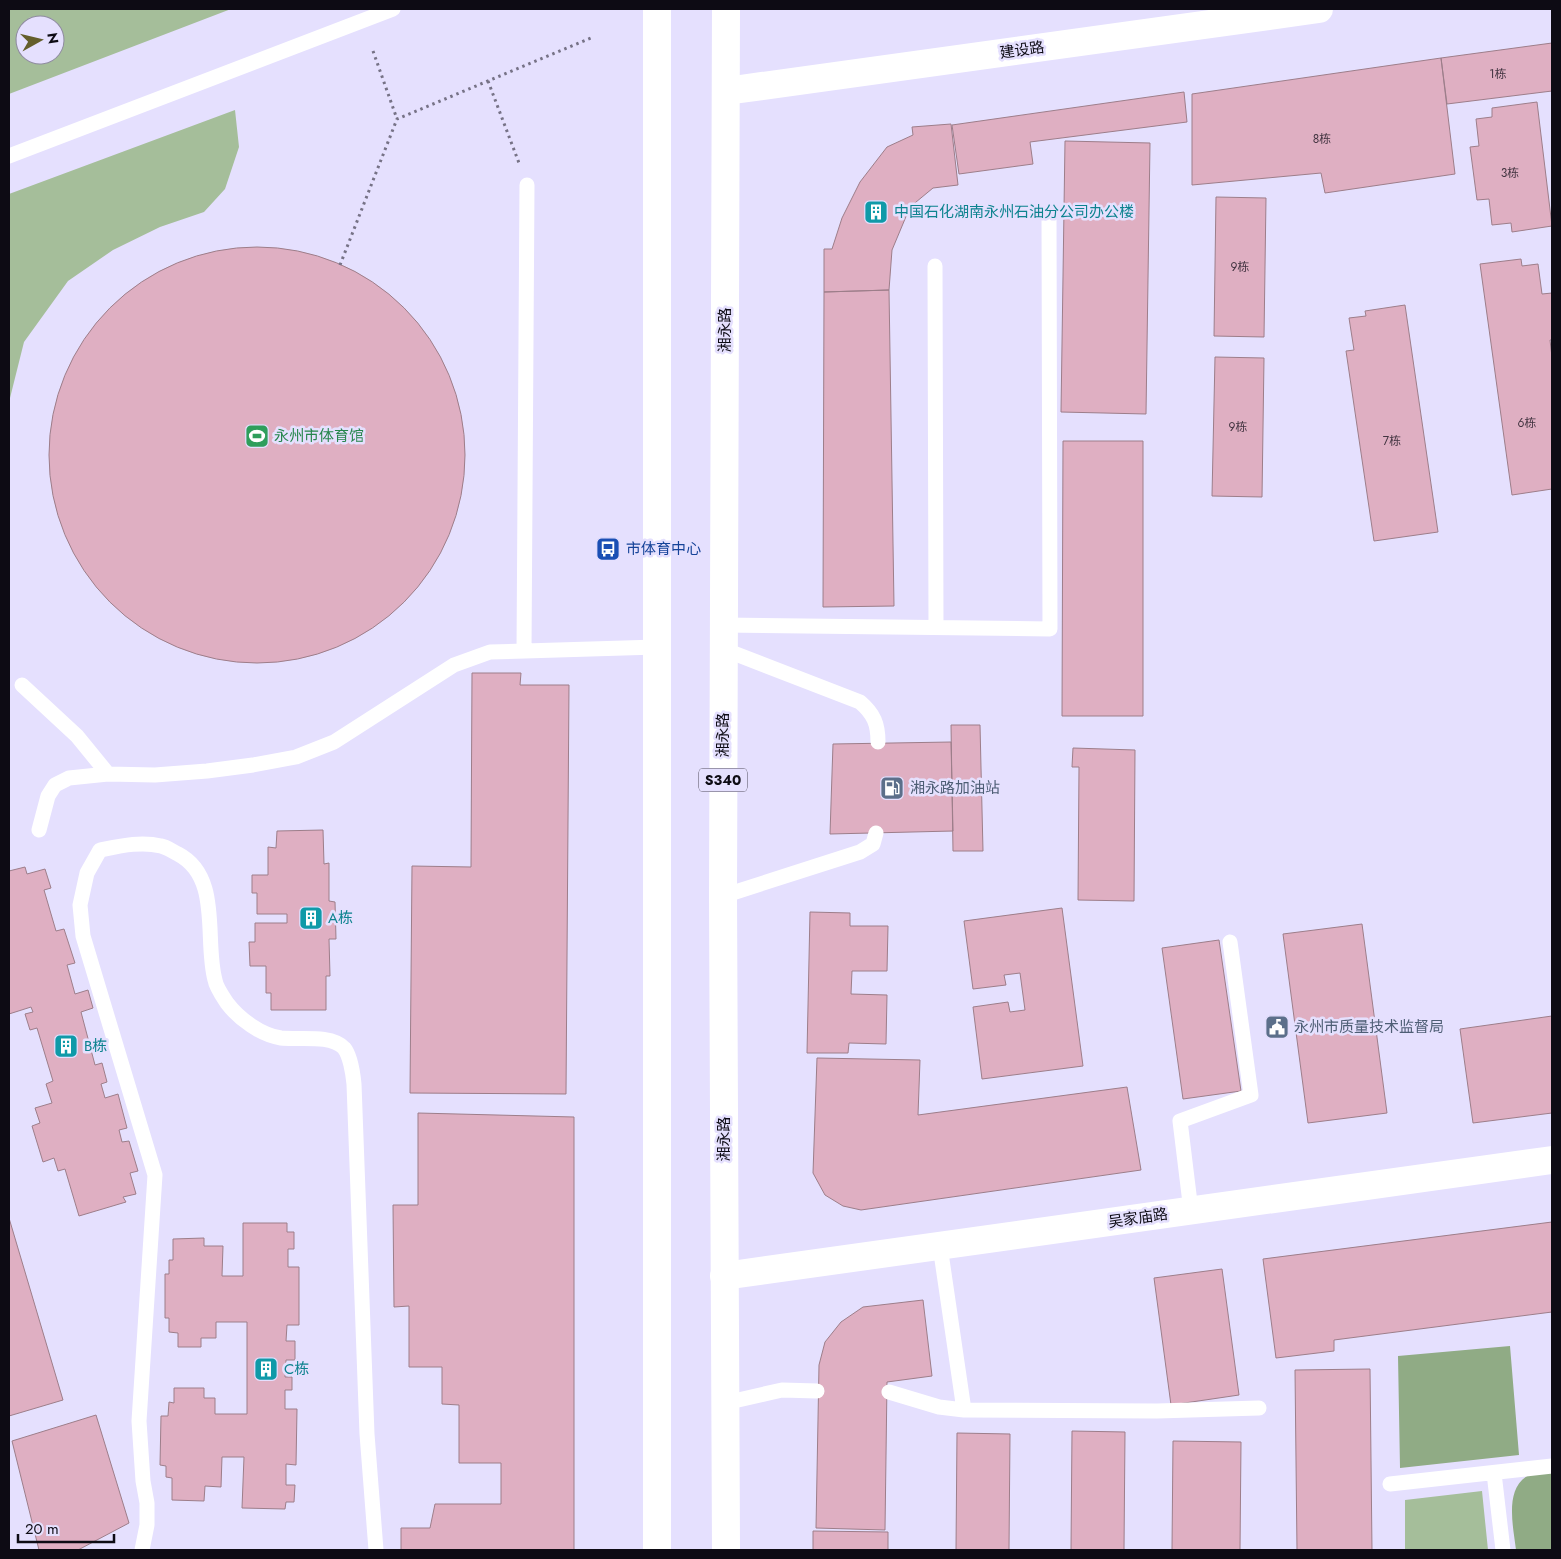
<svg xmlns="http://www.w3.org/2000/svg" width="1561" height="1559" viewBox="0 0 1561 1559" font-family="Jost,'Noto Sans SC',sans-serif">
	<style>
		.green { fill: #a5be9a; fill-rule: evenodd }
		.forest { fill: #90ab85 }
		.building { fill: #dfafc2; stroke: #9d7e8a }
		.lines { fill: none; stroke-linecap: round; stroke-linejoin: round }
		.path { stroke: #767286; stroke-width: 3; stroke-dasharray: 2.5 4; stroke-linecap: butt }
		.service { stroke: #fff; stroke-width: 15 }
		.minor { stroke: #fff; stroke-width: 28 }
		.tertiary { stroke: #fff; stroke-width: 28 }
		.primary { stroke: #fff; stroke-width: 28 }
		.labels { text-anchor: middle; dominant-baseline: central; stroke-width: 5; stroke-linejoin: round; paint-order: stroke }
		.number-label { font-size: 12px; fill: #423440 }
		.shield { fill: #e5e0fe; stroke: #4e4b5a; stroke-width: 1 }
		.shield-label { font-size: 14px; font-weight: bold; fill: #0d0b14 }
		.street-label { font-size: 15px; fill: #0d0b14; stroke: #e5e0fe }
		.culture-label { font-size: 15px; fill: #0d838f; stroke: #e5e0fe; text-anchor: start }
		.leisure-label { font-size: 15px; fill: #27864d; stroke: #e5e0fe; text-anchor: start }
		.transit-label { font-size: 15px; fill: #164399; stroke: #e5e0fe; text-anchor: start }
		.service-label { font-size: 15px; fill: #4e5e75; stroke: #e5e0fe; text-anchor: start }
	</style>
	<rect width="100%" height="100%" fill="#e5e0fe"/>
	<path class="green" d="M9 9H231L9 94ZM25 25H55V55H25Z
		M235 110 239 147 225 189 204 212 160 227 113 250 68 281 24 342 9 402V194Z
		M1482 1491 1488 1550H1405V1500Z"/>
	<path class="forest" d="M1510 1346 1519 1455 1400 1468 1398 1356Z
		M1552 1471V1550H1516C1513 1524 1502 1481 1537 1472 1542 1471 1547 1471 1552 1471Z"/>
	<path class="building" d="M1552 43V91L1447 104 1441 58Z
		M1441 58 1455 174 1325 193 1321 173 1192 185V94Z
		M1184 92 1187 122 1030 142 1033 164 959 174 952 125Z
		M1537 102 1552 226 1512 232 1511 223 1492 225 1489 199 1477 200 1470 147 1479 146 1476 119 1492 117V108Z
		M951 124 958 185 933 188 910 207 892 250 889 290 824 292V249H832L842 218 860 182 887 147 913 135 912 127Z
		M1065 141 1150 143 1146 414 1061 412Z
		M1216 197 1266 198 1264 337 1214 336Z
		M49 455a208 208 0 1 1 416 0a208 208 0 1 1-416 0Z
		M1521 259 1522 266 1538 264 1542 294 1552 293V340H1550L1552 357V489L1512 495 1480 264Z
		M889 290 894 606 823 607 824 292Z
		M1405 305 1438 532 1374 541 1346 351 1354 350 1349 318 1366 316 1365 311Z
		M1215 357 1264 358 1262 497 1212 496Z
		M1063 441H1143V716H1062Z
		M472 673H521L520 685H569L566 1094 410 1093 412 866 471 867Z
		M951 725H980L983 851H953Z
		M951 742 953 831 830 834 833 744Z
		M1073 748 1135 750 1134 901 1078 900 1079 767H1072Z
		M323 830 324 864 329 863V901L335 902 336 939H329L330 976H326V1010H271V993H266V966H250L249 942H255V923H287V914H257V893H252V875H268V847L276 848 277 831Z
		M25 867 27 874 45 869 51 888 44 890 56 931 64 929 75 963 67 965 75 994 88 990 93 1008 81 1012 95 1065 102 1063 107 1082 101 1084 105 1098 118 1094 127 1128 119 1130 122 1142 129 1141 138 1171 130 1173 136 1194 123 1197 126 1202 79 1216 65 1169 58 1171 54 1158 43 1162 32 1126 40 1123 35 1108 52 1103 46 1084 53 1081 37 1028 30 1030 25 1014 33 1012 31 1007 9 1014V871Z
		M1062 908 1083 1066 982 1079 973 1007 1008 1002 1010 1012 1025 1010 1020 973 1004 975 1006 985 973 989 964 921Z
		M810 912 850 913V926H888L887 971H852L851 994 887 995 886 1044 849 1043 848 1053H807Z
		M1362 924 1387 1113 1308 1123 1283 934Z
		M1219 940 1241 1091 1183 1099 1162 948Z
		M1552 1016V1113L1473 1123 1460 1029Z
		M817 1058 920 1060 918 1115 1127 1087 1141 1170 861 1210 843 1206 825 1195 813 1173Z
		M418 1113 574 1117V1550H401V1528H430L435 1504H501V1463H459V1405L442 1404V1367H409V1306L394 1307 393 1205H418Z
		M9 1218 63 1400 9 1416Z
		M1552 1222V1312L1334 1340V1351L1276 1358 1263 1259Z
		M243 1223H287V1232H294V1249H288V1267H299V1325H287L286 1341H295V1360H286L285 1377H292V1390H285V1409H297L296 1465 286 1464V1485H295L294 1502H286L285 1509 242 1508 244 1457H222L221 1487 205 1486 204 1501 172 1500V1478L166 1477V1466L160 1465 161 1416H168L169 1402 174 1403V1388H204V1398H215V1414H247V1322H216V1338H201V1347H178V1333L169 1332V1318H165V1274H169V1260H173V1239L204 1238V1246H223L222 1276H243Z
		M1222 1269 1239 1395 1171 1405 1154 1278Z
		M923 1300 932 1376 887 1382 885 1530 816 1528 819 1365 825 1342 841 1322 863 1307Z
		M1370 1369 1372 1550H1297L1295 1370Z
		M96 1415 129 1523 78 1550H39L12 1441Z
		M1072 1431 1125 1432 1124 1550H1071Z
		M957 1433 1010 1434 1009 1550H956Z
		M1173 1441 1241 1442 1240 1550H1172Z
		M813 1531 888 1532V1550H813Z"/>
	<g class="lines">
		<path class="path" d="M310 9V10
			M373 51 397 119
			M488 81 519 163
			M340 265 397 119 591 38"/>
		<path class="service" d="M9 156 393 9
			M935 266 936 627
			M723 625 1050 629 1049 213
			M723 649 860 702C874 714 878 724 878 742
			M524 651 527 185
			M22 685 77 736 108 774
			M39 830 48 796 55 785 69 778 108 774 155 775 207 771 253 765 296 757 334 742 454 665 490 652 657 647
			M723 896 860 852 873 844 876 833
			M1191 1211 1180 1121 1251 1095 1230 942
			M940 1246 964 1410
			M889 1392 939 1407 964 1410 1157 1411 1259 1408
			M725 1403 782 1390 817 1391
			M1494 1473 1503 1550
			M1390 1484 1552 1466
			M142 1550 147 1525V1503L143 1481 139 1421 155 1175 83 936 80 905 87 873 100 850C120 846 141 841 161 846 167 847 173 852 178 854 222 877 204 940 215 980 216 987 223 997 227 1003 239 1019 261 1035 281 1038 298 1040 331 1034 344 1048 350 1055 353 1074 354 1084L367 1434 376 1550"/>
		<path class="minor" d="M724 1276 1552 1160"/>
		<path class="tertiary" d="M726 91 1319 9"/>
		<path class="primary" d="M657 9V1550
			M726 1550 723 896 726 9"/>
	</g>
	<defs>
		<g id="building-square" transform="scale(1.25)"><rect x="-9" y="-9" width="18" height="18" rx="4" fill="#0f9aa8" stroke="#e5e0fe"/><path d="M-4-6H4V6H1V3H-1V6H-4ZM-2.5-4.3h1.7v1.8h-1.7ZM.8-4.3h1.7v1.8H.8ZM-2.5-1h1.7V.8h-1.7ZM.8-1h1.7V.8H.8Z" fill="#fff"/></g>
		<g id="stadium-square" transform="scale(1.25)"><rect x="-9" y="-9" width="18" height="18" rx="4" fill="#2e9e5b" stroke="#e5e0fe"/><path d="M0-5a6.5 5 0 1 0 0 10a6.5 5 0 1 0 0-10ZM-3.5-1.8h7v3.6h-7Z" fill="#fff"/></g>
		<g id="bus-square" transform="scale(1.25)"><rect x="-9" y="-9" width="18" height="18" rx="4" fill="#1a4fb4" stroke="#e5e0fe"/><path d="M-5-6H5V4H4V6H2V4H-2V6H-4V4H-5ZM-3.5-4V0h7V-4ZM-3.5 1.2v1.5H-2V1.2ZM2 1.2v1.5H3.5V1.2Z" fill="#fff"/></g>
		<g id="fuel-square" transform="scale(1.25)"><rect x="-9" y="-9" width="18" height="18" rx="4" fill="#5c6f8a" stroke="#e5e0fe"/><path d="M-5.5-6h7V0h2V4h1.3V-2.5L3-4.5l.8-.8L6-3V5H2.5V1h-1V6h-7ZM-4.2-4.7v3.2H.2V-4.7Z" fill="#fff"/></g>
		<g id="civic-square" transform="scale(1.25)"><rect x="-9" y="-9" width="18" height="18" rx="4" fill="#5c6f8a" stroke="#e5e0fe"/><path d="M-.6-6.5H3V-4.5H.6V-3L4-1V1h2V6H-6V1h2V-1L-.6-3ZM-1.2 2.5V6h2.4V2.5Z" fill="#fff"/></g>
	</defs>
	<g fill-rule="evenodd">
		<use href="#building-square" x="876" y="212"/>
		<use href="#stadium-square" x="257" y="436"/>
		<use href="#bus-square" x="608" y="549"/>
		<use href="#fuel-square" x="892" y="788"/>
		<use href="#building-square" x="311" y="918"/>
		<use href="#civic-square" x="1277" y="1027"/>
		<use href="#building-square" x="66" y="1046"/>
		<use href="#building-square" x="266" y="1369"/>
	</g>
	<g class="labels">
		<g class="number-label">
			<text x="1498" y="74">1栋</text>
			<text x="1322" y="139">8栋</text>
			<text x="1510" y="173">3栋</text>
			<text x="1240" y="267">9栋</text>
			<text x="1527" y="423">6栋</text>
			<text x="1238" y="427">9栋</text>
			<text x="1392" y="441">7栋</text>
		</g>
		<rect class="shield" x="699" y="768.5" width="48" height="23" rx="4"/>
		<g class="shield-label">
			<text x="723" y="780">S340</text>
		</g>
		<g class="street-label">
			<text transform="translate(1022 50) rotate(-8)">建设路</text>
			<text transform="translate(725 330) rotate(-90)">湘永路</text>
			<text transform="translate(723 735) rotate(-90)">湘永路</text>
			<text transform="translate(724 1139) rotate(-90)">湘永路</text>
			<text transform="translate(1138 1218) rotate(-8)">吴家庙路</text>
		</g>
		<g class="culture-label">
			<text x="894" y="212">中国石化湖南永州石油分公司办公楼</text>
			<text x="328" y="918">A栋</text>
			<text x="84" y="1046">B栋</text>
			<text x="284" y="1369">C栋</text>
		</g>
		<g class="leisure-label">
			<text x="274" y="436">永州市体育馆</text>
		</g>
		<g class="transit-label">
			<text x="626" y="549">市体育中心</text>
		</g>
		<g class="service-label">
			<text x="910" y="788">湘永路加油站</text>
			<text x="1294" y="1027">永州市质量技术监督局</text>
		</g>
	</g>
	<rect width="1561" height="1559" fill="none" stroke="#0d0b14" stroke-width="20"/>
	<g transform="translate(40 40) rotate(82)"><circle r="24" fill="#e5e0fe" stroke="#8f8ba0"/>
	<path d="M0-4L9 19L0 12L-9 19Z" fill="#645e2b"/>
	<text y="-8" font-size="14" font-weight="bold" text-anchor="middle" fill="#0d0b14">N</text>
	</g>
	<path d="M18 1534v8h96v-8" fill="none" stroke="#0d0b14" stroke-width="2.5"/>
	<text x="25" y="1534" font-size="15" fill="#0d0b14" stroke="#e5e0fe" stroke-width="4" paint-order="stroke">20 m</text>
</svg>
